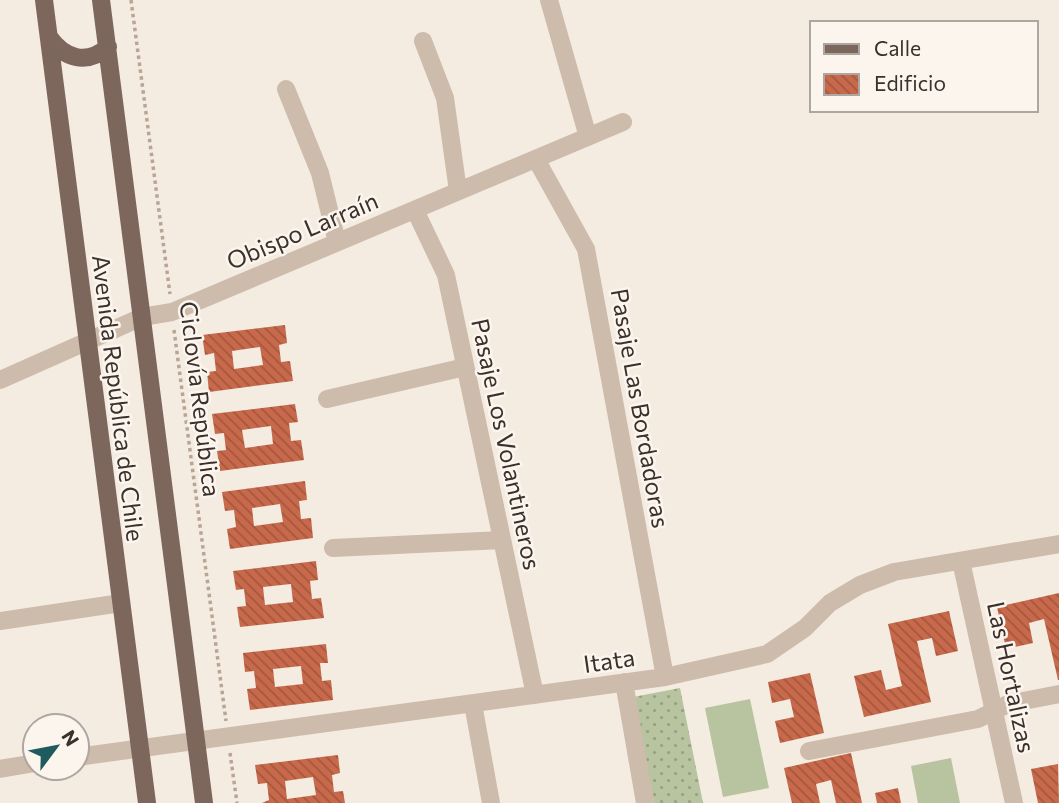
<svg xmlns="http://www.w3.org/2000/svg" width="1059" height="803" viewBox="0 0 1059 803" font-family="Commissioner,sans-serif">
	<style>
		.grass { fill: url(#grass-dots) }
		.pitch { fill: #b8c4a0 }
		.building { fill: url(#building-back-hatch); fill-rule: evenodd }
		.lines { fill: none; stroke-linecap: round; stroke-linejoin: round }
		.path { stroke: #b9a596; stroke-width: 3.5; stroke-dasharray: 3.5 3.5; stroke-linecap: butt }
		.minor { stroke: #cdbbac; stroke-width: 18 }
		.major { stroke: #7d675c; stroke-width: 18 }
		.labels { text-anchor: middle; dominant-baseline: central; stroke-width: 5; stroke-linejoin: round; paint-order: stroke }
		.street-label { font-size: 24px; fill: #3b302b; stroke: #fbf5ee }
	</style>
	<defs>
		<pattern id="grass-dots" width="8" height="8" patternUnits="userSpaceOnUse" patternTransform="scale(1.75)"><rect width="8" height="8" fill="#b8c4a0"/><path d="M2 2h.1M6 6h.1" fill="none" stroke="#97a083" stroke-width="1.8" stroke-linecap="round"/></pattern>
		<pattern id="building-back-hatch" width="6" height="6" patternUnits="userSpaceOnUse" patternTransform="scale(1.75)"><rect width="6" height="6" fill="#c8694b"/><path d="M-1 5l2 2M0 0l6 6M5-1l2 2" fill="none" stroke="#a4573f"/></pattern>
	</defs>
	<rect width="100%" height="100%" fill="#f4ebe1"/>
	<path class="grass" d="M680 688 703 803H654L633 697Z"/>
	<path class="pitch" d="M750 699 769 788 723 797 705 708Z
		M951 758 960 803H918L911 766Z"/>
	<path class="building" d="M285 325 287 343 279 345 281 362 290 361 293 381 209 392 207 372 216 371 214 353 205 355 202 335ZM260 347 263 365 234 369 232 351Z
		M295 404 298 422 289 423 291 441 301 440 304 460 220 471 217 451 226 450 224 433 215 434 212 414ZM271 426 273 444 245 448 242 430Z
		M305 481 307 500 299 501 301 519 311 518 313 538 230 549 227 529 236 527 234 510 225 511 222 492ZM280 504 283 522 254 526 252 508Z
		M316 561 318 580 310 581 312 599 321 598 324 618 240 627 237 607 246 606 244 589 236 590 233 571ZM291 584 293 602 265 605 263 587Z
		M1059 593V680H1058L1044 619 1029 623 1033 643 1006 649 997 607Z
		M949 611 958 651 936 656 932 638 917 641 931 702 864 717 854 676 881 670 886 690 902 686 888 624Z
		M326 644 328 663H320L322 681 331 680 333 700 250 710 247 689 256 688 254 671 245 672 243 653ZM301 666 303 684 275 687 273 669Z
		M810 673 824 733 780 743 775 721 794 717 790 699 772 703 768 682Z
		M851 753 862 803H836L831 780 816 784 820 803H792L784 768Z
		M338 755 340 773 332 775 334 792 343 791 345 803H262L269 800 267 783 258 784 255 765ZM313 777 316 795 287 799 285 781Z
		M1058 764 1059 803H1038L1031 769Z
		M898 788 901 803H877L875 793Z"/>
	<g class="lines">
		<path class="path" d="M131 0 170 294
			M174 330 226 721
			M230 753 237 803"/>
		<path class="minor" d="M549 0 588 137
			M423 41 445 98 458 191
			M286 89 320 173 337 242
			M536 159 586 249 665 677
			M415 210 446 275 535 695
			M0 380 142 317 172 312 623 122
			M327 399 465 367
			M333 548 502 540
			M961 561 1014 803
			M0 621 121 603
			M624 682 645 803
			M473 704 491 803
			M809 751 978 719 1008 704 1059 694
			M77 757 665 677 767 654 805 628 830 603 860 585 894 572 1059 544
			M0 769 35 763"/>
		<path class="major" d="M44 0 147 803
			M101 0 204 803
			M49 37C64 58 86 66 108 47"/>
	</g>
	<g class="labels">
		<g class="street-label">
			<text transform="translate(302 230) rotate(-23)">Obispo Larraín</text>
			<text transform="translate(119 398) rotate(83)">Avenida República de Chile</text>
			<text transform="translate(201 399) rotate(83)">Ciclovía República</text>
			<text transform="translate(641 408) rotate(80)">Pasaje Las Bordadoras</text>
			<text transform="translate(507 444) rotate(78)">Pasaje Los Volantineros</text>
			<text transform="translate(609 660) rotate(-8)">Itata</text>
			<text transform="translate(1012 677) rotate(78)">Las Hortalizas</text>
		</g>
	</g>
	<rect x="810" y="21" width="228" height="91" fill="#fbf5ee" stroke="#aea6a0" stroke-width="2"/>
	<rect x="824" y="44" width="35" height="10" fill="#7d675c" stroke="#aea6a0" stroke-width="2"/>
	<text x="874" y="56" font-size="21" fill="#3b302b">Calle</text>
	<rect x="824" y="74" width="35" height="21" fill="url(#building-back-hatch)" stroke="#aea6a0" stroke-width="2"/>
	<text x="874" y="91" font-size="21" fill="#3b302b">Edificio</text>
	<g transform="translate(56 747) rotate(58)"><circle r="33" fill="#fbf5ee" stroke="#aea6a0" stroke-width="2"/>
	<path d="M0-5L12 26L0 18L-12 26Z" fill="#1f5a5e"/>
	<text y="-10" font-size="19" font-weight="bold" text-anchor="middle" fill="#3b302b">N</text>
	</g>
</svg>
